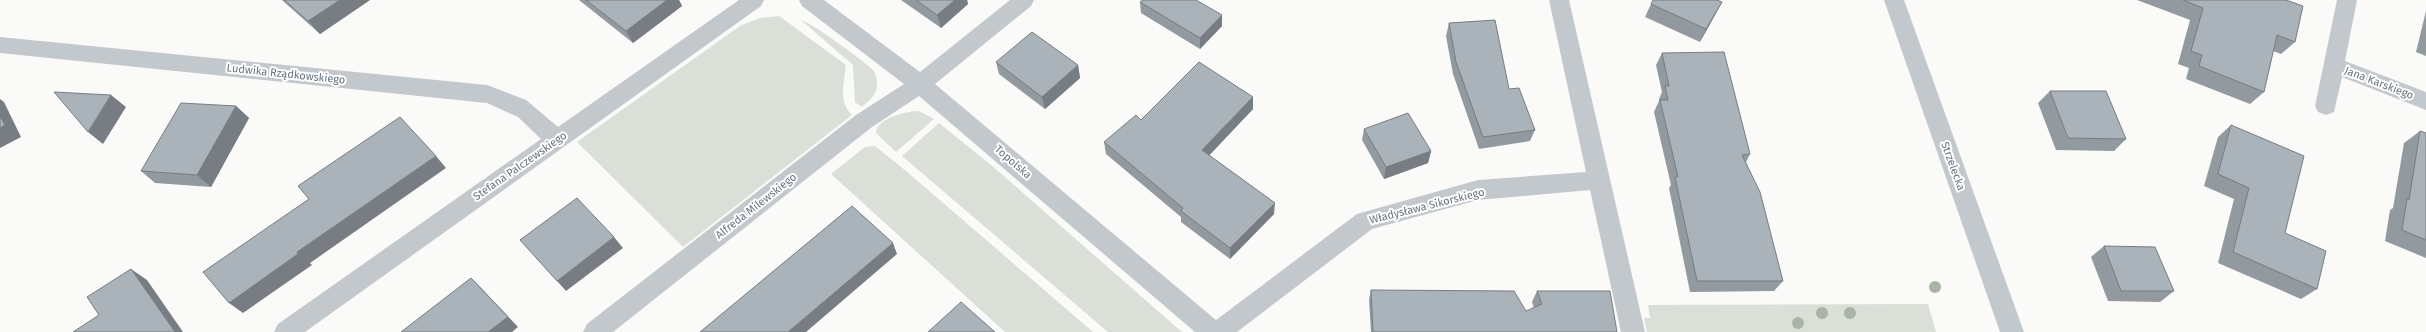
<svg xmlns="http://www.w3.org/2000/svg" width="2426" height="332" viewBox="0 0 2426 332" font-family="'Fira Sans',sans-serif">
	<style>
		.green { fill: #dadfd7 }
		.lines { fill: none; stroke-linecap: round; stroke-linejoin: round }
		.minor { fill: #c3c8cc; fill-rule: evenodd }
		.tree { fill: #a9b4a7 }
		.wall { fill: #929a9f }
		.shaded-wall { fill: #777d82 }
		.building { fill: #aab3b9; stroke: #777d82 }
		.labels { text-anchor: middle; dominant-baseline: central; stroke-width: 4; stroke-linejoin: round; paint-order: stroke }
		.street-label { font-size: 11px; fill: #657583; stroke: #fff }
	</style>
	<rect width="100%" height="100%" fill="#fafaf8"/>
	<path class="green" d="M779 16 846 65C844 84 838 101 852 115L683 247 577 142 740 26 760 18Z
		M801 20C812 23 864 61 873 70 875 73 877 79 877 82 878 94 870 100 862 107L855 102 853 65Z
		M919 111 934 119 896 152 876 133C876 118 908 111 919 111Z
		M939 123 991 165 1182 332H1108L902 156Z
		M875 146 906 171 1093 332H1005L831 174 865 147Z
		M1928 304 1936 332H1647L1644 318H1650L1648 305Z"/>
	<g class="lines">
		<path class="minor" d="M739 0H764L761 6 305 332H274L278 324 541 139 518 117 487 103 0 53V37L487 85 526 100 558 127Z
			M799 0H824L920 72 1010 0H1034L1031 6 935 84 1216 320 1357 214 1478 180 1586 172 1549 0H1569L1645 332H1621L1590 190 1478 200 1372 229 1237 332H1195L919 96 872 127 613 332H583L587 324 856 115 904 84 802 6Z
			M1884 0H1904L2024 332H2000Z
			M2337 0H2357L2345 61 2426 92V110L2342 77 2334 112 2326 115 2318 112 2315 106Z"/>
	</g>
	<g class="tree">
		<circle cx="1935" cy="287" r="6"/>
		<circle cx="1822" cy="313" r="6"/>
		<circle cx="1850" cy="313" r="6"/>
		<circle cx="1798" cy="323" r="6"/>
	</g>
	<path class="wall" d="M282 0H370L320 34Z
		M579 0H679L682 6 633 43Z
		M901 0H967L968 4 941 28Z
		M2137 0H2286L2295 42 2281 54 2273 51 2264 92 2250 104 2186 79 2189 68 2178 64 2190 20Z
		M1140 2 1222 26 1200 49 1141 13Z
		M1722 2 1700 42 1645 17 1651 4Z
		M2426 11V56L2416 52Z
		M1449 23 1509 89 1535 130 1530 141 1479 149 1453 74 1446 36Z
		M1662 53 1750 154 1746 162 1783 281 1774 291 1690 292 1669 188 1671 185 1654 112 1659 101V99L1662 92 1656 65Z
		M996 62 1078 65 1080 78 1045 109 999 74Z
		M2050 91 2126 139 2114 151 2056 150 2038 103Z
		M1253 97V109L1209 155 1274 214 1230 259 1181 222V217L1106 154 1104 142 1141 120Z
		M236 106 249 118 211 187 155 183 141 171Z
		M2231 125 2285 233 2317 289 2301 299 2218 263 2234 199 2204 186 2218 137Z
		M1364 129 1431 151 1428 163 1384 179 1362 140Z
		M2420 131 2426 133V258L2385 241 2390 210 2393 208 2404 143Z
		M2104 246 2174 291 2160 302 2108 301 2091 257Z
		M1371 290 1526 311 1534 308 1532 302 1537 291 1617 332H1371L1369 300Z"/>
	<path class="shaded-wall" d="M340 0H370L320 34 308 21Z
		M667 0H679L682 6 633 43 626 31Z
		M955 0H967L968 4 941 28 937 15Z
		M1722 2 1715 15 1700 42 1706 29Z
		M1222 15V26L1200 49V38Z
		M1078 65 1080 78 1045 109 1042 97Z
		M111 95 126 107 103 144 88 132Z
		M1253 97V109L1203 162 1202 150Z
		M0 99 4 102 21 137 0 148Z
		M236 106 249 118 211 187 197 175Z
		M1431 151 1428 163 1384 179 1386 167Z
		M436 156 446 168 310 263 312 265 243 313 229 303 297 252Z
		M1275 203 1274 214 1230 259V248Z
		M614 237 623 248 566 291 557 281Z
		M893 243 897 254 806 332H788Z
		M131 269 147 280 183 332H175Z
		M471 278 482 289 518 327 512 332H488Z"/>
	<path class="building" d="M284 0H340L308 21Z
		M586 0H667L626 31Z
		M916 0H955L937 15Z
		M1143 0H1196L1222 15 1200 38 1140 2Z
		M1653 0H1717L1722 2 1706 29 1651 4Z
		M2183 0H2286L2303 6 2295 42 2277 35 2264 92 2199 66 2202 55 2191 51 2203 8Z
		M1495 20 1509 89 1519 88 1535 130 1483 137 1456 62 1449 23Z
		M1032 32 1078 65 1042 97 996 62Z
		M1724 52 1750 154 1742 155 1760 192 1783 281H1697L1675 177H1678L1660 100H1668L1665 86H1669L1662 53Z
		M1199 62 1253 97 1202 150 1275 203 1230 248 1181 211 1183 208 1104 142 1136 115 1141 120Z
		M2050 91H2106L2126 139 2068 138Z
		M54 92 111 95 88 132Z
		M181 103 236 106 197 175 141 171Z
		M1408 113 1431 151 1386 167 1364 129Z
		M0 116 5 125 0 128Z
		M400 117 436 156 297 252 298 254 229 303 203 272 309 199 298 186Z
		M2231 125 2304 156 2285 233 2326 251 2317 289 2233 252 2249 188 2218 174Z
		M2420 131 2426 133V240L2402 230 2407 199 2409 200Z
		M577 198 614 237 557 281 520 240Z
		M852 206 893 243 788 332H700Z
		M2104 246 2155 247 2174 291H2121Z
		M131 269 175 332H73L99 315 87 297Z
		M471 278 508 317 488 332H401Z
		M1371 290 1514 291 1526 311 1542 304 1537 291H1610L1617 332H1373Z
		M961 302 995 332H928Z"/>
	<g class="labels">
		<g class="street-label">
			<text transform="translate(286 74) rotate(6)">Ludwika Rządkowskiego</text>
			<text transform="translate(2379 83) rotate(21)">Jana Karskiego</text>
			<text transform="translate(1013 162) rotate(41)">Topolska</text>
			<text transform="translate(520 166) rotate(-35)">Stefana Palczewskiego</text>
			<text transform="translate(1953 166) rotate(70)">Strzelecka</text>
			<text transform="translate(756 206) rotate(-38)">Alfreda Milewskiego</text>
			<text transform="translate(1427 206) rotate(-14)">Władysława Sikorskiego</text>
		</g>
	</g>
</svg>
